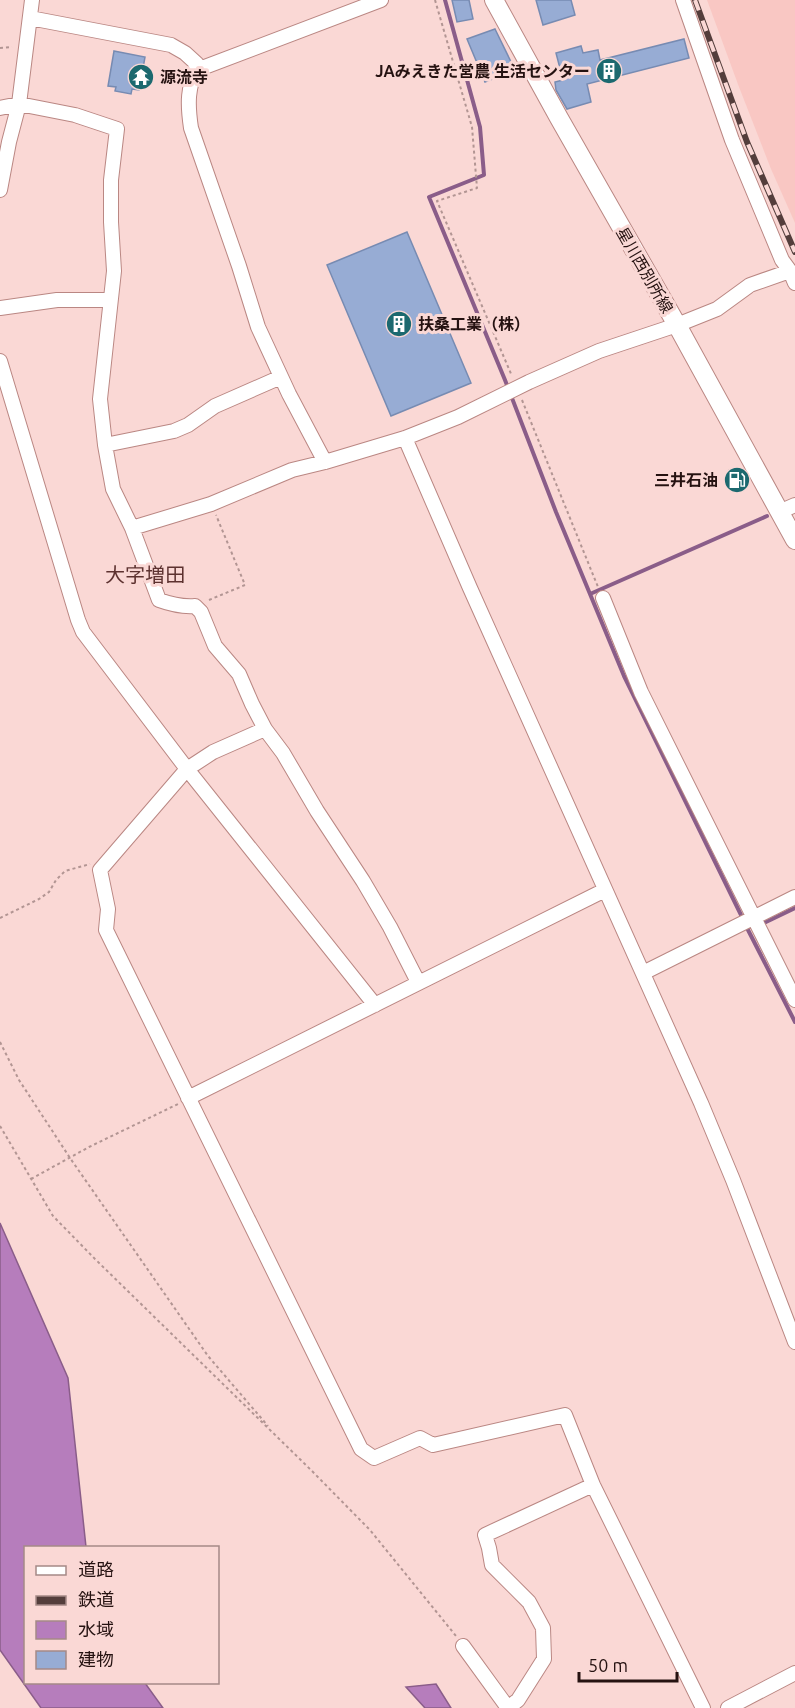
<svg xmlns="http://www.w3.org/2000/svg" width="795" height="1708" viewBox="0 0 795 1708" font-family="Ubuntu,'Noto Sans JP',sans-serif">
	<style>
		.built { fill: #f9c7c3 }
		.water { fill: #b67dbc; stroke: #8a5d89; stroke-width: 1.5 }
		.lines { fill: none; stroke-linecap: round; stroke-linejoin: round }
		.stream { stroke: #8a5d89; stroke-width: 4 }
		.building { fill: #97acd4; stroke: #778bb2; stroke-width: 1.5 }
		.minor-casing { stroke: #ba8783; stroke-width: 16 }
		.major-casing { stroke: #ba8783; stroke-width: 20 }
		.path { stroke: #b29593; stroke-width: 2; stroke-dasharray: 3 3; stroke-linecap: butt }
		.minor { stroke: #fff; stroke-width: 14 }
		.major { stroke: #fff; stroke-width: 18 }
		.rail-casing { stroke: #543e3c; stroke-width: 6 }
		.rail { stroke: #fad8d5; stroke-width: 4; stroke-dasharray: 11; stroke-linecap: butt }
		.labels { text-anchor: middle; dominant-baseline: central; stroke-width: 6; stroke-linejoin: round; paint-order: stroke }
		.poi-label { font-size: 16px; font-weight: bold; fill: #251211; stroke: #fad8d5; text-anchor: end }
		.street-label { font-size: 16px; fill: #251211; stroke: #fad8d5 }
		.quarter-label { font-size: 20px; fill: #5d3230; stroke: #fad8d5 }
	</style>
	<rect width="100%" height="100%" fill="#fad8d5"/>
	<path class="built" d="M707 0H795V223L771 169 739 87Z"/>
	<path class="water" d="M0 1223 68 1378 86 1547 26 1548V1682L145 1683 163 1708H41L0 1650Z
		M436 1684 451 1708H425L406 1687Z"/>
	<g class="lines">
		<path class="stream" d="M445 0 480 127 484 175 429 197 505 380 556 512 624 676 743 919
			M590 594 767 516
			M766 922 795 908
			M746 926 795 1022"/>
	</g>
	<path class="building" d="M452 0H469L473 19 457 22Z
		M536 0H571L575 15 543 25Z
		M495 29 515 70 485 82 467 39Z
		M684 39 689 58 587 84 591 102 567 109 556 90 555 82 563 80 556 53 581 46 583 53 598 50 600 60Z
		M114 51 145 57 139 90 132 89 131 94 115 91 116 87 108 86Z
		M407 232 471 383 391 416 327 265Z"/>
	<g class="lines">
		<g class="minor-casing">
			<path id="minor" d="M683 0 732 140 782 260 790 271 795 283
				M30 18 171 45 185 53 197 64C188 90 187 101 191 128L239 266 258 327 289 394 325 462
				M194 71 381 0
				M0 108 19 104 75 115 117 129 111 180V222L114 271 100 399 105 445 113 489 132 528 159 600C170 604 183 607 195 606L201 612 215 646 239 674 252 704 265 729 283 753 317 811 363 881 390 927 418 982
				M0 190 9 142 19 104 32 0
				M0 308 57 300H109
				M0 361 78 620 83 632 187 769 375 1005
				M405 438 470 588 701 1103 733 1180 795 1342
				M105 445 174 431 188 425 215 406 281 377
				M779 512 795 505
				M132 528 211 504 292 470 325 462 405 438 458 417 529 382 599 351 677 325 717 309 750 285 790 271
				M603 598 641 692 795 1000
				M265 729 213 752 187 769 100 870 108 909 106 930 361 1449 374 1458 420 1438 433 1445 565 1415 593 1485 703 1708
				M643 973 795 897
				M188 1098 605 890
				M463 1646 508 1708 518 1700 544 1659 543 1628 529 1602 492 1565 489 1548 485 1535 593 1485
				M728 1708 795 1673"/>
		</g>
		<g class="major-casing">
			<path id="major" d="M494 0 559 118 677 325 795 540"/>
		</g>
		<path class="path" d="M435 0 472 127 477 188 437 201 512 376
			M0 48 12 47
			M522 400 598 587
			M209 600 245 585 216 515
			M0 918 39 899 49 892 56 880 65 871 90 864
			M0 1042 19 1080 70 1158 208 1356 268 1426
			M0 1126 53 1216 95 1259 311 1470 370 1530 456 1636
			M31 1179 89 1147 178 1104"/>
		<use href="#minor" class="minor"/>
		<use href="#major" class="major"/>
		<g class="rail-casing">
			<path id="rail" d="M695 0 747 142 795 252"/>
		</g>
		<use href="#rail" class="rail"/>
	</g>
	<defs>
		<g id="building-disc" transform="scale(1.35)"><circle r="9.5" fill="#1c696f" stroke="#fad8d5"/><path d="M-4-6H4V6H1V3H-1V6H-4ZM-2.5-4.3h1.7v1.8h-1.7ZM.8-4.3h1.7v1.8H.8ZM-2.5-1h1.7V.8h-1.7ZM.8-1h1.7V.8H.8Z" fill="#fff"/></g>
		<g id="temple-disc" transform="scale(1.35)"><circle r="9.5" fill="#1c696f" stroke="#fad8d5"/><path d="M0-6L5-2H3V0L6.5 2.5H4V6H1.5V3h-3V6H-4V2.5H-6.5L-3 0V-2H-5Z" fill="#fff"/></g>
		<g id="fuel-disc" transform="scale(1.35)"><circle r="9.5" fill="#1c696f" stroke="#fad8d5"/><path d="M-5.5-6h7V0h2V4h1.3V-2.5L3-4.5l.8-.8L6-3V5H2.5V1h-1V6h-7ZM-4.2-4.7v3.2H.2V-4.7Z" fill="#fff"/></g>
	</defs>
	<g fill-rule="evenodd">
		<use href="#building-disc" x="609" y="71"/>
		<use href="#temple-disc" x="141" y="77"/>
		<use href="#building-disc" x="399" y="324"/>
		<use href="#fuel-disc" x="737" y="480"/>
	</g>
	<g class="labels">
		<g class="poi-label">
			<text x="590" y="71">JAみえきた営農 生活センター</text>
			<text x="160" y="77" text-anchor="start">源流寺</text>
			<text x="418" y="324" text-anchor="start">扶桑工業（株）</text>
			<text x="718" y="480">三井石油</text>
		</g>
		<g class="street-label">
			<text transform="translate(645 270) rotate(60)">星川西別所線</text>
		</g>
		<g class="quarter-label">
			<text x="145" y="574">大字増田</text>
		</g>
	</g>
	<rect x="24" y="1546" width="195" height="138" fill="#fad8d5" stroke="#a58987" stroke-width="1.5"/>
	<rect x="36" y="1566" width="30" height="9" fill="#ffffff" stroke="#a58987" stroke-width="1.5"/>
	<text x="78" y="1576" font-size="18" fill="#251211">道路</text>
	<rect x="36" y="1596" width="30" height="9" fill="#543e3c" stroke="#a58987" stroke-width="1.5"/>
	<text x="78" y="1606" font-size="18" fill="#251211">鉄道</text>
	<rect x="36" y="1621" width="30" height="18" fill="#b67dbc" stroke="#a58987" stroke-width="1.5"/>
	<text x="78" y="1636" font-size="18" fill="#251211">水域</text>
	<rect x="36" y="1651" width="30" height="18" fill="#97acd4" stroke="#a58987" stroke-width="1.5"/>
	<text x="78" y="1666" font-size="18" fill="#251211">建物</text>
	<path d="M579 1672v9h98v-9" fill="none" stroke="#251211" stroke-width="3"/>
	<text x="588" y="1672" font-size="18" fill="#251211" stroke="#fad8d5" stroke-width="4.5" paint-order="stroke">50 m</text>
</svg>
